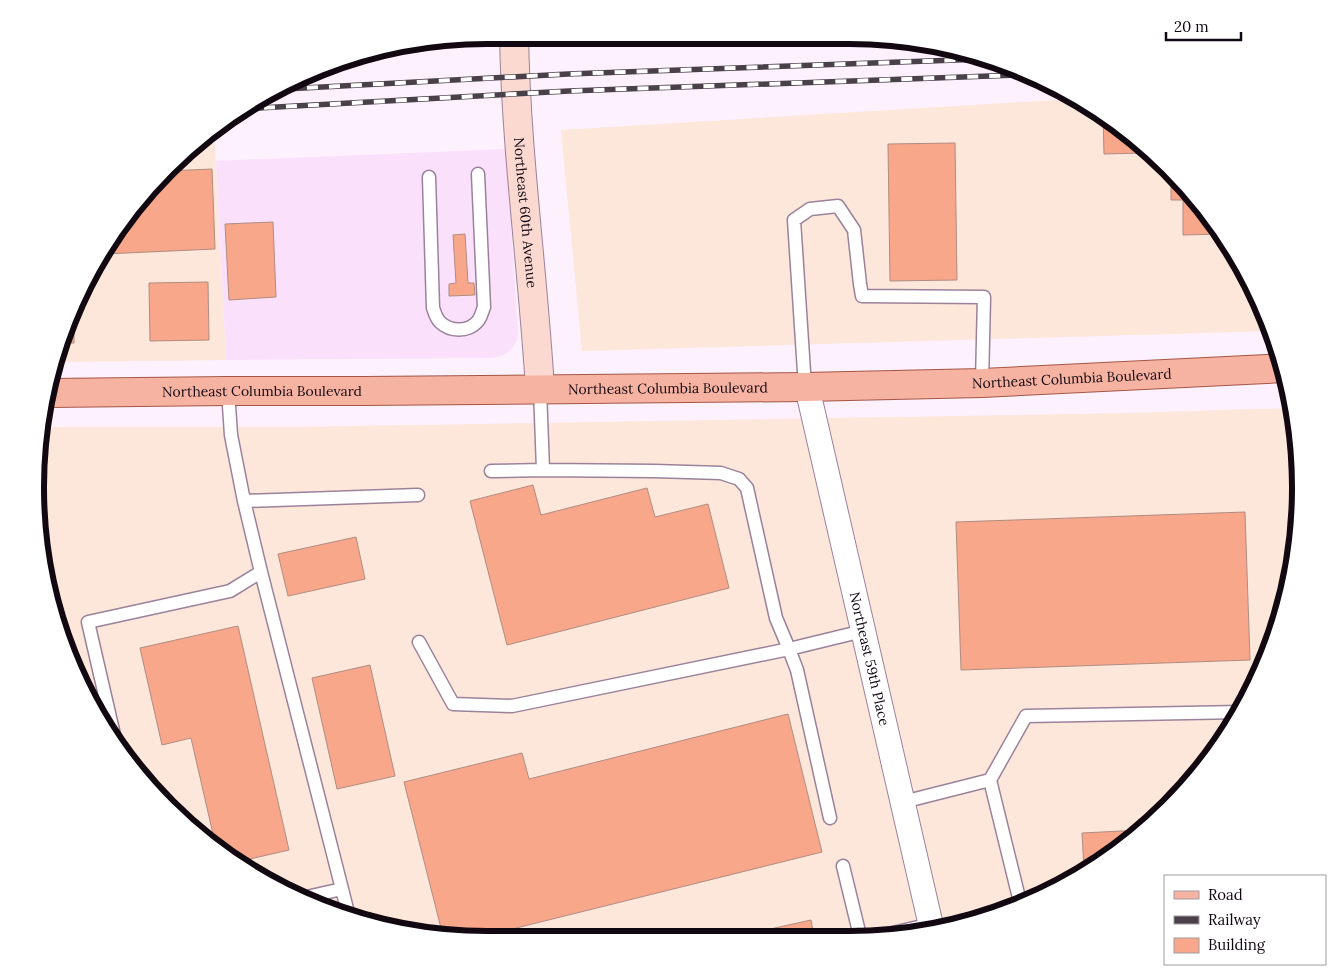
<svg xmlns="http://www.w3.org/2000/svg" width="1336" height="975" viewBox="0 0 1336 975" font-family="Lora,serif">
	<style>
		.built { fill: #fbe0fb }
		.industrial { fill: #fde6da }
		.building { fill: #f8a78b; stroke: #b08c80 }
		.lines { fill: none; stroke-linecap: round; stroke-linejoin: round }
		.lane-casing { stroke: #9b829b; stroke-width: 15 }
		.street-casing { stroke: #9b829b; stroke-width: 26 }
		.secondary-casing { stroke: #9b829b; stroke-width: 30 }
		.primary-casing { stroke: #a35646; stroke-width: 30 }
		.lane { stroke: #fff; stroke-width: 12 }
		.street { stroke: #fff; stroke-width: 24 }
		.secondary { stroke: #fbd9d0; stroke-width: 28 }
		.primary { stroke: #f7b3a1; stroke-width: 28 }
		.rail-casing { stroke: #494049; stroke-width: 5.5 }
		.rail { stroke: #fff; stroke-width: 4; stroke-dasharray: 11; stroke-linecap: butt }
		.labels { text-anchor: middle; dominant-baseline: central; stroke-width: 5; stroke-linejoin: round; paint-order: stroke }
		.street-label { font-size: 14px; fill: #110811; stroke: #fff }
		.rim { fill: none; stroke: #110811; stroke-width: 6 }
	</style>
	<rect width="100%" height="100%" fill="#fcf1fc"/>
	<path class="built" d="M506 149 518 333 517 340 513 347 507 353 501 356 493 358 226 360 216 161Z"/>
	<path class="industrial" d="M487 35H497V44L370 51Z
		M653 35H839L819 38Z
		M1073 99 1100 111 1207 212 1254 287 1271 331 582 351 561 130Z
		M214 131 226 360 59 362 82 288 147 189Z
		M1292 408 1300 458 1297 546 1277 633 1241 713 1189 786 1124 846 1022 905 908 936 458 939 342 916 262 880 189 828 129 763 69 660 39 546V427H296L1131 413Z"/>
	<path class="building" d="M469 37V41L413 45Z
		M1103 114 1144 153 1104 154Z
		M955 143 957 280 890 281 888 144Z
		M212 169 215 249 104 254 147 189 168 171Z
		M1171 178 1207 212 1221 234 1183 235V200H1171Z
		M273 222 276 297 229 300 225 224Z
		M465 234 468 283H474L475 295 449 296V284L456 283 453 235Z
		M208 282 209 340 150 341 149 283Z
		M74 313V343H65Z
		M533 485 541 515 647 488 655 517 708 504 729 588 507 645 470 501Z
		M1245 512 1250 660 961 670 956 522Z
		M356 537 365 579 288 596 278 554Z
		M238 626 289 850 237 862 216 847 191 738 162 745 140 648Z
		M370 665 395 776 337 789 312 678Z
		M788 714 822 852 472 939H458L443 936 404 782 522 753 529 779Z
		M1142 830 1124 846 1084 869 1082 833Z
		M811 920 814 937H734Z"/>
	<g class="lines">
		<g class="lane-casing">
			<path id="lane" d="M429 177 433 308C435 313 436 318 440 322 450 332 468 332 477 322 481 318 482 312 484 307L478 174
				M805 387 794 220 810 209 838 206 854 230 860 284 862 296 984 297 982 383
				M540 389 543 470
				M228 391 231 435 244 501 261 572 342 889
				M1295 427 1298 532
				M491 471 543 470 654 471 721 473 739 479 747 488 776 618 789 649 863 631
				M244 501 418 495
				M419 642 453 704 512 706 789 649 797 670 830 818
				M115 739 88 622 230 591 261 572
				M990 780 1021 906
				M903 802 990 780 1026 716 1241 712
				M843 866 860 936
				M302 898 342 889 349 917
				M880 936 931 924"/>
		</g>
		<g class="street-casing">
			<g id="street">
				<path id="s1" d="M807 387 932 930"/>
			</g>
		</g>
		<g class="secondary-casing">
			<g id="secondary">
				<path id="s2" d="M514 35C516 153 533 271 540 389"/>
			</g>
		</g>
		<g class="primary-casing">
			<g id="primary">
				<path id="s3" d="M50 393 228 391H364L805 387 982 383 1285 368"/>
			</g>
		</g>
		<use href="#lane" class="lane"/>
		<use href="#street" class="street"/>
		<use href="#secondary" class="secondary"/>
		<use href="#primary" class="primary"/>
		<g class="rail-casing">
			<path id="rail" d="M285 89 568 74 984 59
				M242 109 569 91 1019 75"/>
		</g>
		<use href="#rail" class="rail"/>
	</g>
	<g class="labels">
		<g class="street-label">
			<text stroke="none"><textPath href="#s2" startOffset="178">Northeast 60th Avenue</textPath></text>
			<text stroke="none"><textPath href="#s3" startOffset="1022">Northeast Columbia Boulevard</textPath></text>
			<text stroke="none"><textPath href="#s3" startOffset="618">Northeast Columbia Boulevard</textPath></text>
			<text stroke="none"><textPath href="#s3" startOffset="212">Northeast Columbia Boulevard</textPath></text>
			<text stroke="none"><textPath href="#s1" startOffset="279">Northeast 59th Place</textPath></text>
		</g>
	</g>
	<path d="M0 0H1336V975H0ZM487 44H849A443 443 0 0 1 1292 487V488A443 443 0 0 1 849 931H487A443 443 0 0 1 44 488V487A443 443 0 0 1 487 44Z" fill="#fff" fill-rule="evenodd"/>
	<path class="rim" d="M487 44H849A443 443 0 0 1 1292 487V488A443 443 0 0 1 849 931H487A443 443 0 0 1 44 488V487A443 443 0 0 1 487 44Z"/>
	<rect x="1164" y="875" width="162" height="90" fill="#ffffff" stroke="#a09ca0"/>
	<rect x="1174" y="891" width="25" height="8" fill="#f7b3a1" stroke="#a09ca0"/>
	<text x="1208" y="900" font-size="15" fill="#110811">Road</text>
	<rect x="1174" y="916" width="25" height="8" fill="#494049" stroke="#a09ca0"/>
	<text x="1208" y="925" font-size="15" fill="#110811">Railway</text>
	<rect x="1174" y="938" width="25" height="15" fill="#f8a78b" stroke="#a09ca0"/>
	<text x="1208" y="950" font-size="15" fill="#110811">Building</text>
	<path d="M1166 32v8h75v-8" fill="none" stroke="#110811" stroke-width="2.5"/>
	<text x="1174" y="32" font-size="15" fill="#110811" stroke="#ffffff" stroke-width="4" paint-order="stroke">20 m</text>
</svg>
